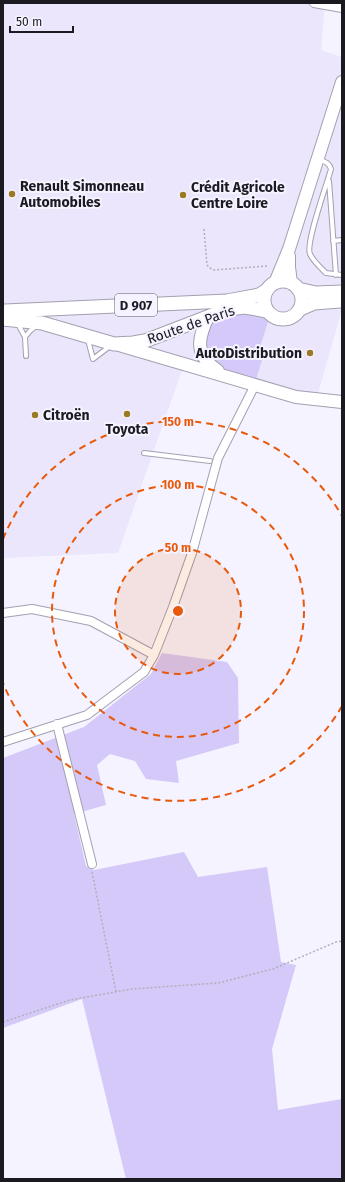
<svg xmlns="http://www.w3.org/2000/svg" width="345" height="1182" viewBox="0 0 345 1182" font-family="'Fira Sans',sans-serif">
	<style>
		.built { fill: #ebe6fb }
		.green { fill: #d4c9f8 }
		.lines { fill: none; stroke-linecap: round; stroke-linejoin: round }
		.lane-casing { stroke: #a3a0b1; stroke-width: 6 }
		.street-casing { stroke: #a3a0b1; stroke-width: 10 }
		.secondary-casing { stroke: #a3a0b1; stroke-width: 14 }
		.primary-casing { stroke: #a3a0b1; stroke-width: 15 }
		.path { stroke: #b1afb9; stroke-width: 1.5; stroke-dasharray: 2 2; stroke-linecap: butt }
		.lane { stroke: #fff; stroke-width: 4 }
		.street { stroke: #fff; stroke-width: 8 }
		.secondary { stroke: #fff; stroke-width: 12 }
		.primary { stroke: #fff; stroke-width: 13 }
		.ring { fill: none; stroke: #e8590c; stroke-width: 2; stroke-dasharray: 7 5 }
		.poi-dot { fill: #9c7924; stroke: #f5f3ff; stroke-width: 1.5 }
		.labels { text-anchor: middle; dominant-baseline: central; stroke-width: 4; stroke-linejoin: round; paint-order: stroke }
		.shield { fill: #f5f3ff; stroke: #5c5b63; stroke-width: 1 }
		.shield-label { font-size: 13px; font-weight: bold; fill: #1b1a20 }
		.poi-label { font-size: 14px; font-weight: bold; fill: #1b1a20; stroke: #f5f3ff; text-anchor: start }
		.street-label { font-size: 14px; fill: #1b1a20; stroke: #f5f3ff }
		.centre { fill: #e8590c; stroke: #f5f3ff; stroke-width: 2 }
		.ring-label { font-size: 12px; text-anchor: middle; font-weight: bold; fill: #e8590c; stroke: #f5f3ff; stroke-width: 4; stroke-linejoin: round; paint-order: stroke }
	</style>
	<rect width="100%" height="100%" fill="#f5f3ff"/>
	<path class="built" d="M3 3H325L321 50 342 57V313H341L315 404 182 370 118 553 3 558Z"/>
	<path class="green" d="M233 311 263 314 268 322 259 350 263 357 256 379 225 370 214 365 204 350C208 320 206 324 233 311Z
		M162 653 227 662 238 678 239 743 176 761 179 783 146 779 135 761 110 754 97 765 106 805 74 814 86 866 94 870 184 852 198 877 267 867 281 962 296 965 272 1049 278 1110 342 1099V1179H126L82 999 3 1028V758L84 727 151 674Z"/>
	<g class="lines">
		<g class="lane-casing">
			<path id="lane" d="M320 160C326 162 329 163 331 169 327 184 305 244 310 254 313 261 321 268 326 273L342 275
				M329 181 336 275
				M333 241 342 240
				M18 324 25 337 26 356
				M25 337 30 331 36 326
				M88 340 93 359 110 346
				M144 453 210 461"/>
		</g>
		<g class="street-casing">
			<path id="street" d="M314 3 342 8
				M3 613 32 609 91 621 154 655
				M57 724 92 864
				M3 742 87 715 144 672 154 655 173 607 192 553 218 458 255 385"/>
		</g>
		<g class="secondary-casing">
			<path id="secondary" d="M289 256V267L291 283
				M275 283 289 249 342 82
				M208 317C197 340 195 355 218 371
				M119 345 296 397 342 402"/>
		</g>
		<g class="primary-casing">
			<path id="primary" d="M264 300a19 19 0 1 1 38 0a19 19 0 1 1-38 0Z
				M298 289 316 293 342 292
				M300 309 314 303 340 301
				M5 311 227 301 259 295 267 290
				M3 319 42 323 114 344 133 343 145 341 228 309 245 307 267 311"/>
		</g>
		<path class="path" d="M204 229 207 265 210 268 214 270 267 266
			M92 872 116 992
			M3 1022 70 1000 132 989 218 983 273 969 336 942 342 941"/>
		<use href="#lane" class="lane"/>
		<use href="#street" class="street"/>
		<use href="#secondary" class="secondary"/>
		<use href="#primary" class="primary"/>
	</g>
	<circle cx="178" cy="611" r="63" fill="#e8590c" fill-opacity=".12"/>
	<g class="ring">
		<circle cx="178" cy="611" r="63"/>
		<circle cx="178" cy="611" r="126"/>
		<path d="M342 706A189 189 0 0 1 3 683M3 539A189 189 0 0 1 342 516"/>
	</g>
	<g class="poi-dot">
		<circle cx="12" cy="194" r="4"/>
		<circle cx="183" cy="195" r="4"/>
		<circle cx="310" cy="353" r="4"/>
		<circle cx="127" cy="414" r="4"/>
		<circle cx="35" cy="415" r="4"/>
	</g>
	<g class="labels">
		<rect class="shield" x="115" y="294" width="42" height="22" rx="3"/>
		<g class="shield-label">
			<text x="136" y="305">D 907</text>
		</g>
		<g class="poi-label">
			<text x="20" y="186">Renault Simonneau<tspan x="20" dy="16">Automobiles</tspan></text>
			<text x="191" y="187">Crédit Agricole<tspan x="191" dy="16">Centre Loire</tspan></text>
			<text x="302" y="353" text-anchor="end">AutoDistribution</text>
			<text x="43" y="415">Citroën</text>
			<text x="127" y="429" text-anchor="middle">Toyota</text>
		</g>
		<g class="street-label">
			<text transform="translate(191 325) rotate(-19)">Route de Paris</text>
		</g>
	</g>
	<circle cx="178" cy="611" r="6" class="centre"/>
	<g class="ring-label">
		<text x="178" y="426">150 m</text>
		<text x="178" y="489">100 m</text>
		<text x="178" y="552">50 m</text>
	</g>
	<rect width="345" height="1182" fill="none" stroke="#1b1a20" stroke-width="8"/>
	<path d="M10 26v6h63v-6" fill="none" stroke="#1b1a20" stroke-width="2"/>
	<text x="16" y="26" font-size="12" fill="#1b1a20" stroke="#f5f3ff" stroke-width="3" paint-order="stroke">50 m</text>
</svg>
